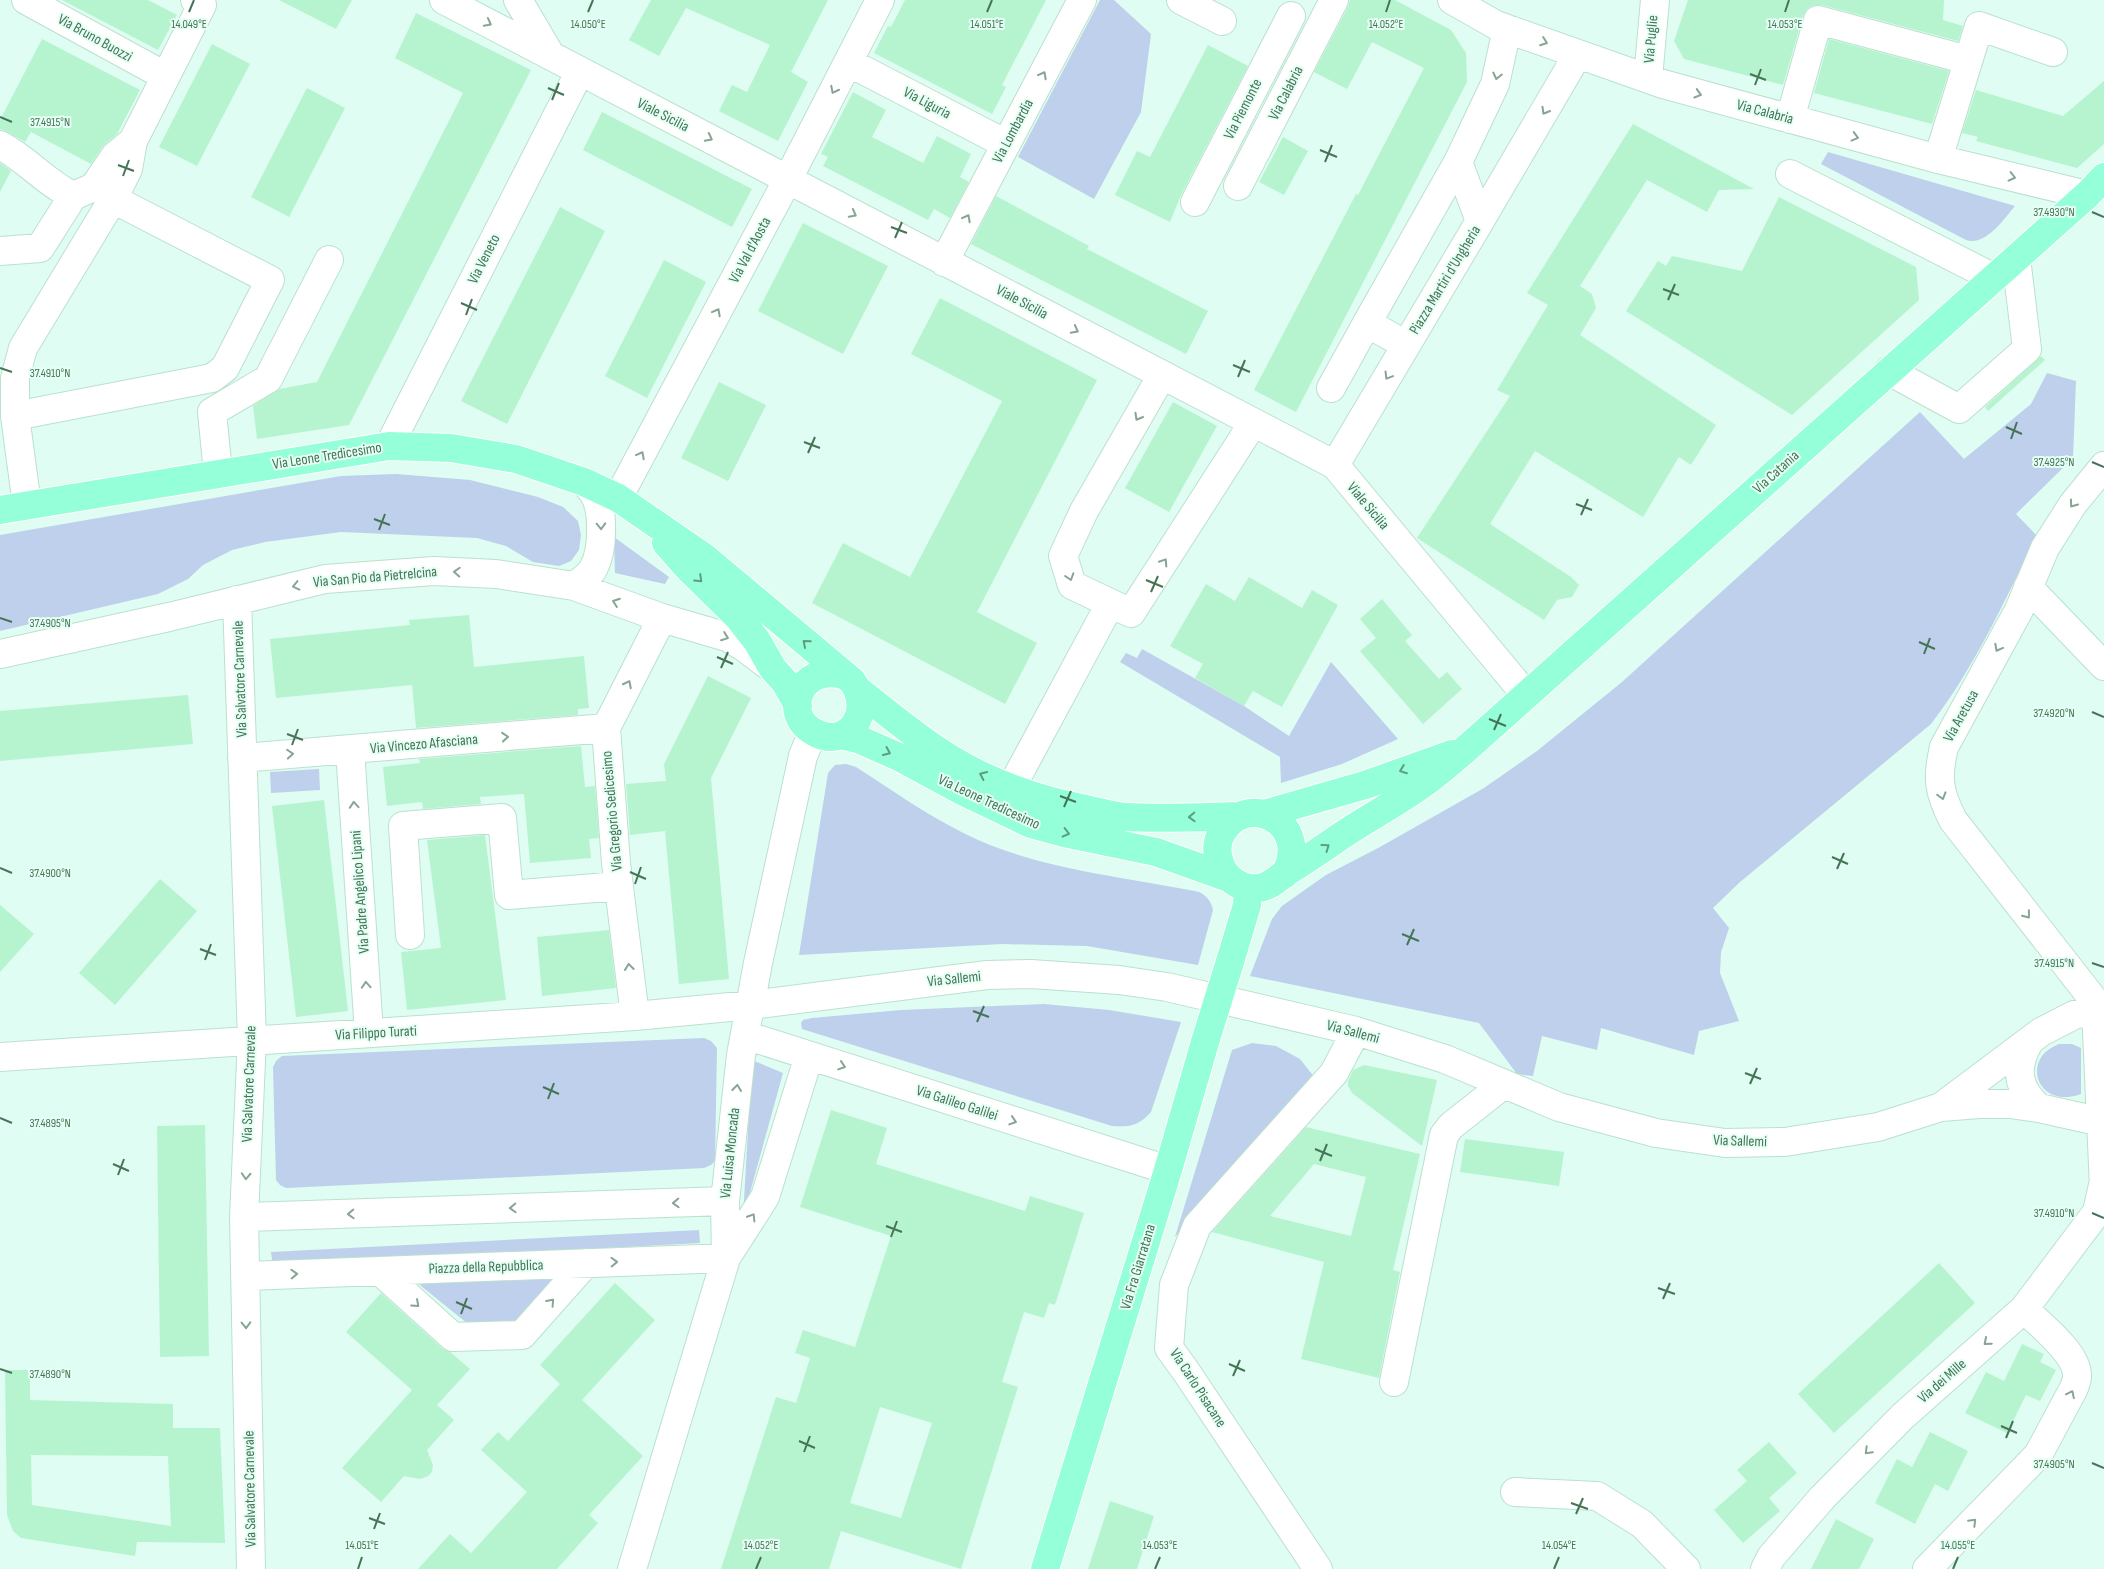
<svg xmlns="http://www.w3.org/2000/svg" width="2104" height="1569" viewBox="0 0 2104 1569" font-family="'Sofia Sans Condensed',sans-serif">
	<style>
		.green { fill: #bed0eb }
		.building { fill: #b6f4cf; fill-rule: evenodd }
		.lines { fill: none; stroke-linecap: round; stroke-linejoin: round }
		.minor-casing { stroke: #bbe1cd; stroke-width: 30 }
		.major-casing { stroke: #fff; stroke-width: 30 }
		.minor { stroke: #fff; stroke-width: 28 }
		.major { stroke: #94ffd8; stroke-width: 28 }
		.major-bridge-casing { stroke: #fff; stroke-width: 30; stroke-linecap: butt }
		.major-bridge { stroke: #94ffd8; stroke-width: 28 }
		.oneway { stroke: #87a592 }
		.oneway2 { stroke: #5d9e7e }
		.ticks { fill: none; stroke: #467457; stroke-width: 2 }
		.labels { text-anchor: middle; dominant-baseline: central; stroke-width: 4; stroke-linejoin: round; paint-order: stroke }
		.street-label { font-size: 15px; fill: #467457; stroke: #e6fff5 }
		.ticks-label { font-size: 12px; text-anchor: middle; fill: #467457; stroke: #e6fff5; stroke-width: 4; stroke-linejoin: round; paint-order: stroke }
	</style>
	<rect width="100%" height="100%" fill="#dffdf2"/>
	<path class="green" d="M1100 0H1114L1151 34 1141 112 1094 199 1018 157Z
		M1828 152 2015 206C2003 220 1986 246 1966 240L1821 164Z
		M2047 373 2076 381 2073 458 2016 514 2037 536C2004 601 1975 667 1931 724L1740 882 1713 908 1729 928 1721 952 1720 973 1739 1021 1699 1031 1694 1055 1601 1028 1597 1050 1542 1036 1533 1076 1517 1074 1479 1023 1250 976 1272 919 1282 906 1326 875 1380 847 1484 788 1537 751 1622 682 1920 412 1964 459 2031 404Z
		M396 474 470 480 538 497 563 507 578 521 581 535 579 550 571 561 559 566 533 562 506 546 477 538 341 532 265 542 232 550 203 565 188 579 158 594 0 631V535L341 476Z
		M614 537 669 577 665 584 615 573Z
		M1142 649 1244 706 1289 736 1331 662 1398 739 1342 764 1281 783 1280 757 1120 662 1126 653 1137 658Z
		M846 764 856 767C901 796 948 830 998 848 1059 871 1135 879 1199 892 1207 896 1211 901 1213 910L1198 965 1087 946 1002 944 799 955 828 773 835 765Z
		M319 769 320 790 271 793 270 772Z
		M1044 1004 1109 1010 1181 1022 1151 1112C1138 1126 1131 1127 1112 1126L802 1029 801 1023 803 1020 812 1018 901 1010Z
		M704 1038 711 1041 717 1048 715 1161 711 1165 704 1168 286 1188 280 1185 276 1180 273 1067 276 1061 282 1056Z
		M1252 1043 1276 1046 1300 1059 1315 1078 1175 1237 1232 1050Z
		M2059 1044H2072L2081 1048V1094C2038 1110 2019 1059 2059 1044Z
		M752 1060 783 1073 743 1218Z
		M699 1230 700 1243 273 1266 271 1252Z
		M549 1276 551 1282 512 1324H468L420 1285 422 1280Z"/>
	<path class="building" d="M62 0H148L177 15 158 50Z
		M279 0H352L336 29Z
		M651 0H828L791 72 808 82 778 141 719 111 732 85 747 92 770 45 686 8 659 56 629 40Z
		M905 0H1046L1002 85 1006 87 992 114 874 53 888 26 891 27Z
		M1350 0H1395L1451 30 1466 53 1467 82 1296 412 1254 390 1356 194 1358 195 1424 68 1372 42 1347 89 1314 72 1348 7Z
		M1688 0H1944L1943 20 1963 26 1958 41 1822 5H1814L1807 9 1803 16 1783 85 1684 59 1674 41Z
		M416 13 531 70 349 425 257 439 253 406 279 389 317 382 463 93 395 58Z
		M42 39 140 90 117 134 102 147 91 164 31 132 25 142 8 132 0 129V120Z
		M1829 39 1949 71 1932 124 1814 93Z
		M212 44 250 64 197 166 159 147Z
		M1208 45 1248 66 1181 195 1170 222 1115 195 1137 151 1150 157Z
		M2104 81V144L2077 168 1976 141 1978 137 1962 133 1976 90 2063 116Z
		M307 88 345 108 289 217 251 197Z
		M853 92 886 110 872 137 923 163 937 136 971 154 960 177 969 182 950 218 934 209 928 220 823 166 828 157 821 154Z
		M602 112 752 189 732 227 583 150Z
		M1633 124 1754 189 1719 190 1707 212 1647 180 1580 286 1592 294 1596 308 1580 335 1716 425 1691 465 1679 457 1643 517 1535 451 1490 524 1571 577 1579 585 1572 597 1557 600 1544 620 1417 538 1510 396 1497 390 1548 305 1527 293Z
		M1283 137 1308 151 1284 195 1259 182Z
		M0 163 11 171 0 192Z
		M996 196 1089 246 1087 249 1208 311 1186 354 971 244Z
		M1779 197 1916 267 1919 300 1792 415 1626 311 1658 261 1666 266 1672 256 1742 271Z
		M560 207 605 231 507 424 461 401Z
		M803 223 888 266 843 354 758 311Z
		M664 260 706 282 647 398 605 376Z
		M940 298 1097 380 977 612 1037 643 1005 704 812 603 843 543 910 577 1002 401 911 354Z
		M2041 356 2045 360 1988 411 1985 407Z
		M719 382 766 405 728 481 681 458Z
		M1173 402 1217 426 1169 512 1125 488Z
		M1249 577 1302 608 1312 590 1338 605 1282 707 1253 691 1244 706 1195 678 1203 664 1170 646 1206 584 1235 601Z
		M1382 599 1412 635 1405 641 1439 679 1447 672 1462 689 1423 724 1360 651 1376 638 1360 619Z
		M469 615 474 667 584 656 589 708 578 709V715L416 728 412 685 276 698 270 639 410 625 409 620Z
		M708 676 751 698 711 778 729 979 679 984 665 831 630 835 626 784 666 781 664 764Z
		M188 695 193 744 0 761V711Z
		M581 746 585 787 595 786 599 838 589 839 591 858 530 863 524 794 480 797 481 804 423 809 422 802 387 806 383 767 420 763 419 759Z
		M324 800 348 1011 296 1017 272 806Z
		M485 835 506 1000 407 1010 401 952 441 948 427 840Z
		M160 879 197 911 115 1005 79 973Z
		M0 905 34 934 0 972Z
		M609 930 616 988 542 996 537 937Z
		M1364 1065 1437 1080 1422 1146 1352 1093 1348 1086V1081L1353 1070Z
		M831 1110 887 1128 876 1164 1025 1211 1030 1196 1084 1213 1055 1305 1049 1303 1044 1318 1024 1312 1002 1382 1018 1387 961 1569 841 1531 829 1569H721L776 1397 796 1403 810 1358 795 1353 803 1330 855 1347 891 1236 800 1207ZM880 1407 932 1423 901 1518 850 1503Z
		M205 1125 209 1356 160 1357 157 1126Z
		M1306 1127 1420 1154 1393 1270 1400 1272 1379 1378 1301 1359 1324 1262 1212 1232ZM1314 1164 1366 1177 1351 1236 1270 1216Z
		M1465 1139 1564 1152 1559 1186 1460 1172Z
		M1939 1263 1975 1303 1834 1433 1798 1394Z
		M615 1283 655 1320 582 1400 643 1456 589 1515 598 1523 557 1569H418L450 1534 471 1553 527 1492 481 1450 498 1432 508 1441 560 1384 540 1365Z
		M381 1293 443 1349 449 1351 470 1369 437 1405 454 1420 427 1450 433 1465 432 1472 428 1476 420 1479 404 1476 381 1502 342 1468 412 1390 346 1332Z
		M2022 1344 2044 1354 2040 1362 2056 1370 2040 1401 2026 1395 2007 1433 1965 1413 1986 1372 2004 1381Z
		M5 1370H30V1400L173 1404V1428H220L225 1543 137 1542 135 1556 21 1538 13 1531 7 1515ZM31 1455 168 1456 171 1526 32 1505Z
		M1930 1432 1968 1451 1948 1491 1935 1484 1915 1524 1875 1503 1897 1459 1912 1467Z
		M1769 1442 1797 1473 1769 1498 1780 1511 1743 1543 1714 1510 1747 1481 1737 1470Z
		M1110 1501 1154 1516 1137 1569H1088Z
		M1836 1519 1874 1539 1859 1569H1811Z"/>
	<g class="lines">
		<g class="minor-casing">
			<path id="minor" d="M26 0 165 76
				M444 0 1335 465 1526 695
				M518 0 551 56
				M1181 0 1222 21
				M1452 0 1496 25 1663 84 1938 159 2087 195
				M848 62 1006 144
				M1648 78 1655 0
				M1790 119 1818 20 1968 60
				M0 145C28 160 46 183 73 196L94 187 115 156 133 141
				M1938 159 1979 26 2053 52
				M1790 174 1994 278
				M1238 186 1334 0
				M1195 202 1291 16
				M1480 221 1578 54
				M0 251 40 248 73 196
				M944 262 1082 0
				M1406 345 1367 323 1458 162
				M1889 371 1959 409 2027 349 2016 258
				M1162 375 1084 511 1063 556 1072 585 1131 613 1253 423
				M1331 388 1367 323
				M15 416 212 378 225 368 270 280 113 199
				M389 446 580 71
				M1335 465 1480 221 1458 162 1495 84 1507 29
				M2104 466 2073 504 2045 548 2019 610 1944 747C1937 777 1938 791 1953 820L2093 999 2096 1009 2104 1187
				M218 473 212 412 268 379 329 260
				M618 498 788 179 880 0
				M27 505 15 416V378L23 348 113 199 128 169 133 141 202 5 195 0
				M574 586C581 581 590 576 594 567 603 550 604 511 594 494 592 490 587 486 584 482
				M2028 587 2104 666
				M237 600 252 1039 244 1217 251 1569
				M0 654 169 617 325 579 434 571 496 574 574 586 662 618 727 637 744 647 773 669
				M350 750 369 1033
				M242 758 606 728
				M1011 788 1110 604
				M410 935 403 826 502 818 509 895 619 886
				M635 1016 616 863 606 728 662 618
				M745 1035 1168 1170
				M2029 1042C2014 1068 2017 1088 2039 1108
				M0 1057 635 1016 751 1005 987 975 1031 974 1119 980 1167 987 1356 1031 1445 1059 1559 1107 1656 1133 1725 1143 1785 1142 1878 1127 1941 1107 1979 1104H2010L2039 1108 2102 1122
				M1941 1107 2041 1032 2074 1015 2104 1007
				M244 1217 725 1201
				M726 1258 765 1197 809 1056
				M380 1271 453 1337 522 1335 586 1263
				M245 1276 726 1258
				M1394 1382 1444 1135 1451 1126 1503 1085
				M1515 1492 1597 1496 1642 1524 1686 1569
				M632 1569 726 1258 725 1201 741 1055 758 963 803 756 813 732
				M1318 1569 1185 1370 1169 1348 1174 1285 1197 1226 1334 1073 1356 1031
				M1765 1569 1771 1557 1822 1498 1903 1416 2024 1309 2097 1212 2103 1185
				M1927 1569 2038 1455 2074 1388C2075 1385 2077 1380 2077 1377 2079 1354 2039 1324 2024 1309"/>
		</g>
		<g class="major-casing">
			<path id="major" d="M0 510 389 446 451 448 516 459 584 482 618 498 704 557 852 681C875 712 847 751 814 732 780 714 801 663 843 675
				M666 543 688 568 739 618 757 641 773 669 785 682 798 705
				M858 690C885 711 911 733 940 752 982 780 1032 798 1081 808 1096 811 1111 816 1126 817 1164 819 1202 817 1240 816
				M841 735 858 739 899 757 960 790 1031 824 1064 833 1156 852 1229 878
				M1264 814 1365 785 1452 754
				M1285 874C1312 825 1249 790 1223 831 1216 841 1216 852 1220 863 1225 879 1242 890 1258 888 1271 887 1277 878 1287 872 1304 861 1321 850 1338 838 1367 818 1399 802 1427 781 1441 771 1453 760 1466 749L2087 195 2104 177
				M1229 965 1247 905 1248 888
				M1045 1569 1168 1170 1205 1042"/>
		</g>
		<use href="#minor" class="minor"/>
		<use href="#major" class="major"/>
		<g class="major-bridge-casing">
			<path id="major-bridge" d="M1205 1042 1229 965"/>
		</g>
		<use href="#major-bridge" class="major-bridge"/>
	</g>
	<defs><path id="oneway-chevron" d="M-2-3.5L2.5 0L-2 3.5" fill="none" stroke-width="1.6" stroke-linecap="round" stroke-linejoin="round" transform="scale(1.25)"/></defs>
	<g class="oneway">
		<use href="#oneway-chevron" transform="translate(488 23) rotate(28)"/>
		<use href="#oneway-chevron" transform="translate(1544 42) rotate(20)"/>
		<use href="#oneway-chevron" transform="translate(1043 75) rotate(-62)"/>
		<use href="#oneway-chevron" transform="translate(1497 76) rotate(103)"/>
		<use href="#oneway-chevron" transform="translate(834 90) rotate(117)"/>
		<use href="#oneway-chevron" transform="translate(1698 94) rotate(16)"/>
		<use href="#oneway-chevron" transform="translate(1545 111) rotate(120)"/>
		<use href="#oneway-chevron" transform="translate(1855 137) rotate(15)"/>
		<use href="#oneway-chevron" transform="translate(709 138) rotate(27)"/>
		<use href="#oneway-chevron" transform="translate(2012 177) rotate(14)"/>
		<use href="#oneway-chevron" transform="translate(853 214) rotate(28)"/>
		<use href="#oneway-chevron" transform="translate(967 218) rotate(-62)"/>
		<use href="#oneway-chevron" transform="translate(717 312) rotate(-62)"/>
		<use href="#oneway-chevron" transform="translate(1075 330) rotate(28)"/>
		<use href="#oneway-chevron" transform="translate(1388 376) rotate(121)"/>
		<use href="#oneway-chevron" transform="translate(1138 417) rotate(120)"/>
		<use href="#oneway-chevron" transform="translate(641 455) rotate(-62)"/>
		<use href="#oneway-chevron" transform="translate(2073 504) rotate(126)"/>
		<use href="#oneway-chevron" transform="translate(601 526) rotate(88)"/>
		<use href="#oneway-chevron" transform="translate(1164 562) rotate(-57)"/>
		<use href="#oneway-chevron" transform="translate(457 572) rotate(-177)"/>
		<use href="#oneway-chevron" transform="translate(1070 577) rotate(72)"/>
		<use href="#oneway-chevron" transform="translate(296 586) rotate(167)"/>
		<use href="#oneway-chevron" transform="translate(616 602) rotate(-160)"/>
		<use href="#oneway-chevron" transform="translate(725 637) rotate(21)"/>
		<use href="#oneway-chevron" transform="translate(1998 648) rotate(118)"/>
		<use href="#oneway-chevron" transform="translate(628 684) rotate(-63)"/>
		<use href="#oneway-chevron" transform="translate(505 737) rotate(-5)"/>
		<use href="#oneway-chevron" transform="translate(290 754) rotate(-4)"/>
		<use href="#oneway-chevron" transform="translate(1942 796) rotate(74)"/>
		<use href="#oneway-chevron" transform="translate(354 805) rotate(-94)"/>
		<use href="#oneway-chevron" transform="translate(2027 915) rotate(52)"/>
		<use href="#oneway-chevron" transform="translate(629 967) rotate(-97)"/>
		<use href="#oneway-chevron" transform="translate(366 985) rotate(-94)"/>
		<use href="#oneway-chevron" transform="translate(842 1066) rotate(18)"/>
		<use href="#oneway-chevron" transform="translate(737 1088) rotate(-83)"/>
		<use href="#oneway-chevron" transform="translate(1013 1121) rotate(18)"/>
		<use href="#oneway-chevron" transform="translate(246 1176) rotate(93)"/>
		<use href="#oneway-chevron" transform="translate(676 1203) rotate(178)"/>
		<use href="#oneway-chevron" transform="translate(513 1208) rotate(178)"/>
		<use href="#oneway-chevron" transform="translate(351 1214) rotate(178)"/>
		<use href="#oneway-chevron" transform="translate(752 1217) rotate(-58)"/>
		<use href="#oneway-chevron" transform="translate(614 1262) rotate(-2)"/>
		<use href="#oneway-chevron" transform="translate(294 1274) rotate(-2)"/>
		<use href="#oneway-chevron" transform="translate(551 1302) rotate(-48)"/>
		<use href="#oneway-chevron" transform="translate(416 1304) rotate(42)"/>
		<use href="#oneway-chevron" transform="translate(246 1325) rotate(89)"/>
		<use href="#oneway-chevron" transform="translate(1987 1342) rotate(139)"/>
		<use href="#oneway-chevron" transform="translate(2071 1394) rotate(-64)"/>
		<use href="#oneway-chevron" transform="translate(1868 1451) rotate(135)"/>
		<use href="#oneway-chevron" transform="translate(1973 1522) rotate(-45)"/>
	</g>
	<g class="oneway2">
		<use href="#oneway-chevron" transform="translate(699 579) rotate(44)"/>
		<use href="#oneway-chevron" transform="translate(806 643) rotate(-139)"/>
		<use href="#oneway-chevron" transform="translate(887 752) rotate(24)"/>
		<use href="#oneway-chevron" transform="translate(1403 770) rotate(159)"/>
		<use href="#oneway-chevron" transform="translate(983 775) rotate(-155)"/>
		<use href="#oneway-chevron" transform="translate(1192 817) rotate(178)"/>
		<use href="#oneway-chevron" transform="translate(1066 833) rotate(14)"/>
		<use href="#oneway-chevron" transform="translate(1326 847) rotate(-36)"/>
	</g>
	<path class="ticks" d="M189 12 194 0M588 12 593 0M987 12 992 0M1386 12 1390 0M1785 12 1789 0M1750 74 1766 80M1755 85 1761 69M548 88 564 95M552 100 559 83M0 117 12 122M1320 150 1337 157M1325 162 1332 145M118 165 134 171M123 176 129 160M2092 212 2104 217M891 227 907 233M895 238 902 222M1663 289 1679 295M1668 300 1675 284M461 303 477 310M466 315 472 299M1233 365 1250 372M0 368 12 372M1238 377 1245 360M2006 427 2022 434M2011 439 2017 422M804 442 820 448M808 453 815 437M2092 462 2104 467M1576 504 1592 510M1581 515 1588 499M374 519 390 525M379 530 385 514M1146 580 1163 587M1151 592 1158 576M0 618 12 622M1919 642 1935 649M1924 654 1930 638M717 657 733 664M721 668 728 652M2092 712 2104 717M1489 719 1506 726M1494 730 1501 714M287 734 303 740M292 745 298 729M1060 796 1076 802M1064 807 1071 791M1832 857 1848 864M0 868 12 873M1837 869 1844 853M630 872 646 879M635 884 641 867M1402 934 1419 941M1407 945 1414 929M200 949 216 955M205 960 211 944M2092 963 2104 967M973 1011 989 1017M977 1022 984 1006M1745 1073 1761 1079M1750 1084 1757 1068M543 1087 559 1094M548 1099 554 1083M0 1118 12 1123M1315 1149 1332 1156M1320 1161 1327 1144M113 1164 129 1171M118 1175 124 1159M2092 1213 2104 1218M886 1226 902 1232M891 1237 897 1221M1658 1288 1675 1294M1663 1299 1670 1283M456 1302 472 1309M461 1314 467 1298M1229 1364 1245 1371M0 1369 12 1373M1233 1376 1240 1360M2001 1426 2017 1433M2006 1438 2013 1421M799 1441 815 1448M804 1452 810 1436M2092 1463 2104 1468M1571 1503 1588 1509M1576 1514 1583 1498M369 1518 385 1524M374 1529 380 1513M358 1569 362 1557M756 1569 761 1557M1155 1569 1160 1557M1554 1569 1559 1557M1953 1569 1958 1557"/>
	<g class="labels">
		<g class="street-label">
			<text transform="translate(95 38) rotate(29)">Via Bruno Buozzi</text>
			<text transform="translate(1651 39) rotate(-85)">Via Puglie</text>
			<text transform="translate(1286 93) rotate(-63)">Via Calabria</text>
			<text transform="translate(927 103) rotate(28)">Via Liguria</text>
			<text transform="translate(1243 109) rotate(-63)">Via Piemonte</text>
			<text transform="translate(1765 112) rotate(15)">Via Calabria</text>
			<text transform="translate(663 115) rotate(27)">Viale Sicilia</text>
			<text transform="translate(1013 131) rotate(-62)">Via Lombardia</text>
			<text transform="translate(750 250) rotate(-62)">Via Val d'Aosta</text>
			<text transform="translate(484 259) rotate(-63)">Via Veneto</text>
			<text transform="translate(1445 280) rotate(-59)">Piazza Martiri d'Ungheria</text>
			<text transform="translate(1022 302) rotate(28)">Viale Sicilia</text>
			<text transform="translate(327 456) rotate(-9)">Via Leone Tredicesimo</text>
			<text transform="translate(1776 472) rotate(-42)">Via Catania</text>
			<text transform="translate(1368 506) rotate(50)">Viale Sicilia</text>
			<text transform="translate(375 577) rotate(-5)">Via San Pio da Pietrelcina</text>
			<text transform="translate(240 679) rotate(-92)">Via Salvatore Carnevale</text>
			<text transform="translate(1961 716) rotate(-61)">Via Aretusa</text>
			<text transform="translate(424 744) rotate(-5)">Via Vincezo Afasciana</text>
			<text transform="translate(989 802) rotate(25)">Via Leone Tredicesimo</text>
			<text transform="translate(612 811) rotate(-95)">Via Gregorio Sedicesimo</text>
			<text transform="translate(360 892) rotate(-94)">Via Padre Angelico Lipani</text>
			<text transform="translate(954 979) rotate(-6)">Via Sallemi</text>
			<text transform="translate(1353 1032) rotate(15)">Via Sallemi</text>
			<text transform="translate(376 1033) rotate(-3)">Via Filippo Turati</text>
			<text transform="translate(249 1084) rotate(-88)">Via Salvatore Carnevale</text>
			<text transform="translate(957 1103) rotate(18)">Via Galileo Galilei</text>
			<text transform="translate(1740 1141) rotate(2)">Via Sallemi</text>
			<text transform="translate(730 1153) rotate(-84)">Via Luisa Moncada</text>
			<text transform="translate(486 1267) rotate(-2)">Piazza della Repubblica</text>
			<text transform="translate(1138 1267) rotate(-73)">Via Fra Giarratana</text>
			<text transform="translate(1942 1381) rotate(-41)">Via dei Mille</text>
			<text transform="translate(1198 1388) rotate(57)">Via Carlo Pisacane</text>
			<text transform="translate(250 1489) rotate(-91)">Via Salvatore Carnevale</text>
		</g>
	</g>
	<g class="ticks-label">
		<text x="588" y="28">14.050°E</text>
		<text x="189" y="28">14.049°E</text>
		<text x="987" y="28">14.051°E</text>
		<text x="1386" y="28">14.052°E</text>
		<text x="1785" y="28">14.053°E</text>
		<text x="50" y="126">37.4915°N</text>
		<text x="2054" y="216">37.4930°N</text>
		<text x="50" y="377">37.4910°N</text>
		<text x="2054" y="466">37.4925°N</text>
		<text x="50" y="627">37.4905°N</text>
		<text x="2054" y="717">37.4920°N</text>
		<text x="50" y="877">37.4900°N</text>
		<text x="2054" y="967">37.4915°N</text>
		<text x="50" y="1127">37.4895°N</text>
		<text x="2054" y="1217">37.4910°N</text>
		<text x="50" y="1378">37.4890°N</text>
		<text x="2054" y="1468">37.4905°N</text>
		<text x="362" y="1549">14.051°E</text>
		<text x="761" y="1549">14.052°E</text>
		<text x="1160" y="1549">14.053°E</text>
		<text x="1559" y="1549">14.054°E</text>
		<text x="1958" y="1549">14.055°E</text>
	</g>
</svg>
